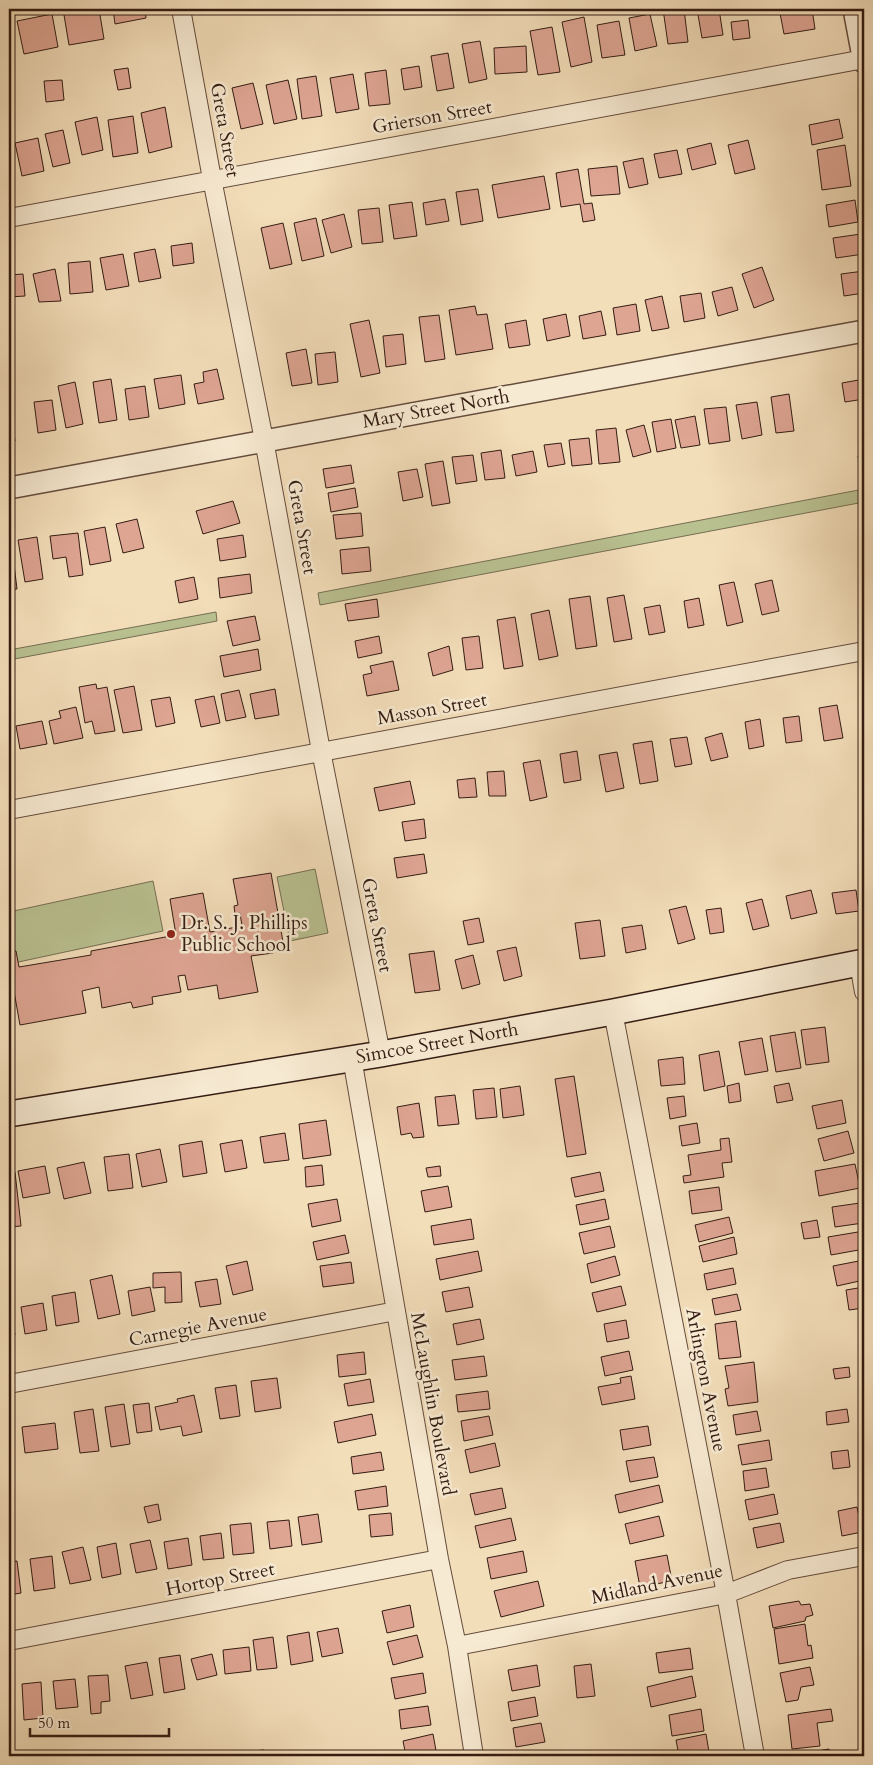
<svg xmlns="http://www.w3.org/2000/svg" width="873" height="1765" viewBox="0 0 873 1765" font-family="Cardo,serif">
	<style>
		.green { fill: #b9c191; stroke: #766e52 }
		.building { fill: #dea593; stroke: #341c13 }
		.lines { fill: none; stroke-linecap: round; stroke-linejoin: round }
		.minor-casing { stroke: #644c3d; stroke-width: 20 }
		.tertiary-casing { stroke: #644c3d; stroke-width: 24 }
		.secondary-casing { stroke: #341c13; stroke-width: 28 }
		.minor { stroke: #f7ead2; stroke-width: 18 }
		.tertiary { stroke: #f7ead2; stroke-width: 21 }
		.secondary { stroke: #f7ead2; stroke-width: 25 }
		.poi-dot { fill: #8f2418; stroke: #f7ead2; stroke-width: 2 }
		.labels { text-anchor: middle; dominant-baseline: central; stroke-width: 5; stroke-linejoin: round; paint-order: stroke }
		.street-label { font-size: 19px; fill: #341c13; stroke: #f7ead2 }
		.poi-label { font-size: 19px; fill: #341c13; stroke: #f7ead2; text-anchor: start }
	</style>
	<rect width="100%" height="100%" fill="#f3deba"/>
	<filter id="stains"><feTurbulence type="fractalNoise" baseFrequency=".004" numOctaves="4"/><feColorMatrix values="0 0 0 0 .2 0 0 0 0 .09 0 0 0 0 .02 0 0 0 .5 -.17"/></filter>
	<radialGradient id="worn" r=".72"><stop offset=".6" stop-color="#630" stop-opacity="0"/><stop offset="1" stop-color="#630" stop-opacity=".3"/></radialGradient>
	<path class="green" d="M864 489V502L320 605 318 593Z
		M216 612 217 621 9 660V650Z
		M315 869 328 933 290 941 277 877Z
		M153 881 163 931 9 964V912Z"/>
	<path class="building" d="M63 9H99L104 39 69 45Z
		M113 9H145L146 18 115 24Z
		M663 9H684L688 42 668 44Z
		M697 9H719L723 35 702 38Z
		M805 9H812L815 29 784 34 780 13Z
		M52 14 58 47 24 54 17 21Z
		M650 14 657 46 635 51 629 18Z
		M584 17 592 62 571 67 562 22Z
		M748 20 750 38 733 40 731 22Z
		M619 21 625 55 602 58 597 25Z
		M552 27 560 72 538 75 530 31Z
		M480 41 487 79 469 83 462 44Z
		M526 46 527 72 495 74 494 48Z
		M448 53 454 88 437 91 431 56Z
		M419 66 422 87 404 90 401 69Z
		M128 68 131 88 118 90 114 70Z
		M386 70 390 104 369 106 365 73Z
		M353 74 359 109 336 113 330 78Z
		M316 76 322 116 302 119 297 79Z
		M62 80 64 100 46 102 44 81Z
		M288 80 297 119 274 124 266 85Z
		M253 83 263 124 241 129 232 88Z
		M165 107 172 147 149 153 141 113Z
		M133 116 138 153 113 157 108 120Z
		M97 117 103 150 82 155 75 122Z
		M839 119 843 138 812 145 809 125Z
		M63 130 70 163 53 167 45 134Z
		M38 138 44 171 22 176 15 143Z
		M748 140 755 169 735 174 728 145Z
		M711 143 716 164 692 170 687 149Z
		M845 145 851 186 822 190 817 150Z
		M677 150 682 174 659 178 654 154Z
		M643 158 648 184 629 188 623 162Z
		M617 166 620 194 591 196 588 169Z
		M578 169 584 204 592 203 595 220 583 222 580 204 561 207 556 173Z
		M544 176 550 209 498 218 492 185Z
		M478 189 483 221 461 225 456 192Z
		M445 199 449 221 426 225 423 203Z
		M855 200 858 222 829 227 826 205Z
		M412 202 417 236 394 239 389 205Z
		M379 208 383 242 362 244 358 210Z
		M344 214 352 247 331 253 322 220Z
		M316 218 324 256 302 261 294 223Z
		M283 223 292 264 270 269 261 228Z
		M861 234 864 254 836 258 833 238Z
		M192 243 194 263 173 266 171 246Z
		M155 249 161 278 139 282 134 253Z
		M123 254 129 286 106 290 100 258Z
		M90 261 93 292 70 294 68 263Z
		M762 267 774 300 754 308 742 274Z
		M55 269 61 301 39 302 33 274Z
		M864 271V293L844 296 841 274Z
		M23 274 25 296 9 297V275Z
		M732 287 738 310 718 316 712 292Z
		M701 293 705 318 684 322 680 296Z
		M662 296 669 328 652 331 645 300Z
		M636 304 640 331 617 335 613 308Z
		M475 306 477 315 487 314 493 349 456 355 449 310Z
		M601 311 606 335 583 339 579 316Z
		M566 314 570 336 547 341 543 319Z
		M439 315 445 359 425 362 419 317Z
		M369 320 380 373 361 377 350 324Z
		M526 320 530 345 509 348 505 324Z
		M403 334 406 364 386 367 383 336Z
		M306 349 312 383 292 386 286 353Z
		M335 352 338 382 318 385 315 354Z
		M217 369 224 399 198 404 194 384 204 382 203 372Z
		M181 375 185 404 159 409 154 379Z
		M111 379 117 420 99 423 93 382Z
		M864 379V399L845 402 842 383Z
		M75 382 83 424 66 428 58 386Z
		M145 386 149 417 129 420 125 389Z
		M789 394 794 431 776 433 771 397Z
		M52 400 56 430 38 433 34 402Z
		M757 402 762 435 742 439 736 405Z
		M726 407 730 441 709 444 704 409Z
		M10 410 15 441 9 442V411Z
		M695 416 700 445 681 448 675 420Z
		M671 419 676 448 657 452 652 422Z
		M864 420V438H863L860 421Z
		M644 425 651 452 633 457 626 430Z
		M616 428 620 462 599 464 596 430Z
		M589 438 592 464 572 466 569 440Z
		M561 443 565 464 548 467 544 445Z
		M501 450 505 478 485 480 481 453Z
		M533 451 537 472 516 476 512 455Z
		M473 455 477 481 456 484 452 457Z
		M864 455V478H862L858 456Z
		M443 461 450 503 432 506 425 464Z
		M351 465 354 483 326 488 323 469Z
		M417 469 423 497 403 501 398 472Z
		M355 488 358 507 331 512 328 493Z
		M233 501 240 523 203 534 196 511Z
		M361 513 363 536 336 539 333 515Z
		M137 519 144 548 123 553 116 524Z
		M105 527 111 561 90 565 84 531Z
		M78 533 83 575 69 577 66 557 53 559 50 536Z
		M243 535 246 557 220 561 217 539Z
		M37 537 43 579 25 582 18 540Z
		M369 547 371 571 342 574 340 550Z
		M12 548 17 589 9 590V549Z
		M250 574 252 593 220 598 218 578Z
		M194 577 198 599 179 603 175 581Z
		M772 580 779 611 762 615 755 584Z
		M734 582 743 622 727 626 719 585Z
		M624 595 632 639 614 642 607 598Z
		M590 596 597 646 576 649 569 599Z
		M699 598 704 625 688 628 684 601Z
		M377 599 379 617 348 621 345 604Z
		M660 605 665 632 649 635 644 608Z
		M549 610 558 656 539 660 531 614Z
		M255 616 260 640 233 646 227 621Z
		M515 617 523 666 504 669 497 620Z
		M379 636 382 653 358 658 355 641Z
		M479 636 483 668 466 670 462 638Z
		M449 646 453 670 433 676 428 653Z
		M258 649 261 670 224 677 220 656Z
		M393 661 399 690 367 696 363 675 372 673 370 666Z
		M96 684 97 689 107 687 115 731 95 734 92 721 85 723 79 687Z
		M134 686 142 730 123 733 114 690Z
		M275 689 279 715 255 719 250 694Z
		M239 690 246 717 226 721 221 694Z
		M214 696 220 723 201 727 195 700Z
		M170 697 175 723 156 727 151 700Z
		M837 705 843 738 824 741 819 708Z
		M76 707 83 738 54 744 49 721 61 718 59 711Z
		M799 716 802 741 786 743 783 718Z
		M760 719 764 746 749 749 745 722Z
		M42 721 47 744 20 749 16 726Z
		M722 733 728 757 711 761 705 738Z
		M687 737 692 764 675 767 670 739Z
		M652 741 658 781 640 784 633 744Z
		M577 751 581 780 564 783 560 754Z
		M617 752 624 788 606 792 599 755Z
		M540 760 547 797 530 801 523 763Z
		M504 771 506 796H489L487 772Z
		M475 778 477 797 459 798 457 780Z
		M410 781 415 804 379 811 374 788Z
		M424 819 426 838 405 841 402 822Z
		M424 854 427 873 397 878 394 858Z
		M271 873 283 942 272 944 273 953 251 956 258 992 219 999 217 985 188 990 185 975 178 976 181 992 152 997 153 1004 133 1008 131 1002 102 1008 99 987 82 991 86 1013 20 1025 10 969 12 968 9 952 16 951 19 967 91 955V951L176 935 170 899 203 893 210 932 242 926 240 913 235 914 234 906 238 905 233 879Z
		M811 890 817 913 791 919 786 896Z
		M856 890 859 911 836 914 832 893Z
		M762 899 769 926 753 930 746 903Z
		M686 906 695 939 678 944 669 910Z
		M721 908 724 932 710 934 706 910Z
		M479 918 484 942 468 945 463 921Z
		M600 920 605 956 580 959 575 923Z
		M642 925 646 949 626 953 622 928Z
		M516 947 522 976 504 981 497 951Z
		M434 951 440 990 415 993 409 954Z
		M473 955 480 984 462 989 455 960Z
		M825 1027 829 1062 806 1065 801 1030Z
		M795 1032 801 1068 776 1072 770 1036Z
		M762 1038 768 1071 745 1075 739 1042Z
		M719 1051 725 1086 704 1091 699 1055Z
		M683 1057 685 1084 661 1086 658 1060Z
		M574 1076 586 1154 567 1157 555 1079Z
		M739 1083 741 1101 729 1103 727 1086Z
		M789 1083 793 1100 777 1103 774 1086Z
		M520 1086 524 1115 503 1118 500 1089Z
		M494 1088 497 1117 476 1119 473 1090Z
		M455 1095 459 1124 438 1126 435 1097Z
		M684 1096 686 1116 670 1119 667 1098Z
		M842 1100 846 1123 817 1129 812 1106Z
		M419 1103 424 1137 413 1138 411 1133 401 1135 397 1107Z
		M326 1120 331 1155 303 1159 299 1124Z
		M697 1123 700 1143 682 1146 679 1126Z
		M848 1131 854 1153 824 1161 818 1139Z
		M285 1133 289 1160 264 1163 260 1137Z
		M729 1138 732 1162 722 1163 724 1177 684 1183 683 1176 691 1175 688 1155 721 1150 720 1139Z
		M242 1140 247 1168 225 1172 220 1144Z
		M202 1141 207 1173 183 1177 179 1145Z
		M160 1149 167 1182 142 1187 136 1154Z
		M129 1154 133 1188 108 1191 104 1157Z
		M84 1162 91 1193 64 1199 57 1168Z
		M855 1164 860 1188 819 1196 815 1171Z
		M322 1165 324 1185 306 1187 305 1167Z
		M45 1166 50 1193 23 1198 18 1171Z
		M440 1166 441 1176 428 1177 426 1168Z
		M15 1172 21 1226 9 1227V1173Z
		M600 1172 604 1191 575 1197 571 1178Z
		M448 1186 452 1207 425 1212 421 1191Z
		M719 1187 722 1210 692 1214 689 1191Z
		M337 1199 341 1221 312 1227 308 1204Z
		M605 1199 609 1219 580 1225 576 1205Z
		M860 1203 863 1223 835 1227 832 1207Z
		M729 1217 733 1233 699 1242 695 1225Z
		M471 1219 474 1239 434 1245 431 1226Z
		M817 1220 820 1237 804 1239 801 1223Z
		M610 1226 615 1247 584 1254 579 1233Z
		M864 1231V1249L831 1255 828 1237Z
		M345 1235 349 1253 317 1260 313 1242Z
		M734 1237 737 1254 703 1262 699 1246Z
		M478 1251 482 1271 440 1280 436 1259Z
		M615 1256 620 1275 591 1283 587 1264Z
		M864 1260V1280L837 1286 833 1266Z
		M247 1261 253 1290 233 1295 226 1266Z
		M351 1262 354 1283 323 1287 320 1266Z
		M733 1268 736 1284 707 1290 704 1274Z
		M181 1272 182 1302 165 1303V1287L153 1288V1273Z
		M112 1275 120 1314 98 1319 90 1280Z
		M217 1279 221 1304 200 1307 195 1282Z
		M621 1286 626 1305 597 1312 592 1293Z
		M150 1287 155 1311 132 1316 128 1291Z
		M469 1287 473 1307 446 1312 442 1292Z
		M864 1287V1308L849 1310 846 1290Z
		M75 1292 79 1322 56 1326 52 1296Z
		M737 1294 741 1310 715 1315 712 1299Z
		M43 1303 47 1330 25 1334 21 1307Z
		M10 1309 15 1335 9 1336V1310Z
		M480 1319 484 1339 457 1345 453 1324Z
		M626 1320 629 1338 607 1342 604 1324Z
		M736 1321 741 1357 719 1359 715 1324Z
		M864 1342V1358H862L859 1343Z
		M629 1351 633 1370 605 1376 601 1357Z
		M364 1352 366 1374 339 1377 337 1355Z
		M484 1356 487 1376 455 1380 452 1360Z
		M754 1362 758 1402 728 1406 725 1389 729 1388 725 1366Z
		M849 1367 850 1377 835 1379 833 1369Z
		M631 1376 635 1399 602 1405 598 1387 621 1383 620 1378Z
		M277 1378 281 1408 255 1412 251 1381Z
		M370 1379 374 1402 348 1406 344 1384Z
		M236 1385 240 1416 220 1419 215 1388Z
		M488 1391 490 1409 458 1412 456 1395Z
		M194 1395 202 1432 183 1436 181 1426 160 1430 155 1407 178 1402 177 1399Z
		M149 1403 152 1431 137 1433 133 1405Z
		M124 1404 130 1444 111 1447 105 1407Z
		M93 1409 99 1451 80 1453 74 1412Z
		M847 1409 849 1422 827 1425 826 1412Z
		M757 1411 761 1431 736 1435 733 1415Z
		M372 1414 376 1435 338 1443 334 1422Z
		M489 1416 493 1435 464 1441 461 1421Z
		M55 1423 58 1449 25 1453 22 1427Z
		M648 1426 651 1445 623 1450 620 1430Z
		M769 1440 772 1460 742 1465 738 1445Z
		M495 1443 500 1466 470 1473 465 1450Z
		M848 1450 850 1467 833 1469 831 1452Z
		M381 1452 384 1470 353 1474 351 1457Z
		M654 1457 658 1477 630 1482 626 1461Z
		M766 1468 769 1487 745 1491 743 1471Z
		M659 1485 663 1502 619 1513 615 1495Z
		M386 1486 388 1506 358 1510 355 1491Z
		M502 1488 506 1508 475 1515 470 1494Z
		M774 1494 778 1514 749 1520 745 1500Z
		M158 1504 161 1520 148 1523 144 1507Z
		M857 1507 862 1532 842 1536 838 1511Z
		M391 1513 393 1535 371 1537 369 1515Z
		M318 1514 322 1542 302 1545 298 1517Z
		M659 1516 664 1536 630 1544 625 1524Z
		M511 1518 516 1540 480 1548 475 1526Z
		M289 1520 292 1546 270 1549 267 1522Z
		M251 1523 254 1553 233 1555 230 1525Z
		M780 1523 784 1542 757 1548 753 1528Z
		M221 1533 224 1558 203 1560 200 1536Z
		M188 1538 192 1565 168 1569 164 1542Z
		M150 1540 157 1569 136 1573 130 1544Z
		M116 1543 121 1574 102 1578 97 1547Z
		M83 1547 91 1580 70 1584 62 1552Z
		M523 1551 527 1572 491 1579 487 1558Z
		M667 1555 672 1581 640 1587 635 1561Z
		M52 1556 55 1588 34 1591 30 1559Z
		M17 1561 21 1593 9 1595V1562Z
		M538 1581 544 1606 501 1617 494 1591Z
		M799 1601 801 1605 810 1604 813 1615 806 1617 805 1621 773 1628 769 1606Z
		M410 1605 414 1627 387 1633 382 1611Z
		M805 1624 808 1646 811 1645 813 1658 779 1664 774 1629Z
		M338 1628 343 1653 322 1657 317 1632Z
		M309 1632 313 1661 291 1665 287 1636Z
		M417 1635 423 1657 393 1665 387 1642Z
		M273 1637 277 1668 257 1670 253 1640Z
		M249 1647 251 1671 225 1674 223 1650Z
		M690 1648 693 1669 659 1673 656 1653Z
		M212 1654 217 1675 197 1680 191 1659Z
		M180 1655 185 1689 164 1693 159 1658Z
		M147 1662 153 1695 131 1699 125 1666Z
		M591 1664 595 1696 577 1698 574 1666Z
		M537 1665 540 1686 512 1691 508 1670Z
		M810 1667 814 1685 801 1687 798 1700 786 1702 780 1673Z
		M423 1673 426 1693 395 1699 391 1678Z
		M108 1675 110 1701 101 1702V1713L91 1714 88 1676Z
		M692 1676 696 1697 651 1707 647 1687Z
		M75 1679 78 1707 56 1709 53 1681Z
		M41 1682 43 1718 24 1720 22 1684Z
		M535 1697 538 1716 511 1721 508 1702Z
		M428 1706 431 1725 401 1729 399 1710Z
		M701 1709 704 1731 672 1736 669 1715Z
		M831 1709 833 1721 817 1723 820 1746 792 1749 788 1715Z
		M541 1723 545 1742 516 1747 513 1728Z
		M433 1734 437 1756H406L403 1741Z
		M706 1734 709 1752 679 1756 676 1740Z
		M829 1749 830 1756H793V1755Z
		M264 1750 265 1756H253V1751Z
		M235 1752V1756H220V1755Z
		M551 1753 552 1756H533Z"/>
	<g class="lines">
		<g class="minor-casing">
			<path id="minor" d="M181 9 212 179 264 440 321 751 381 1054
				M9 218 864 59
				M9 810 864 651
				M859 963 864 992
				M613 1012 726 1594 755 1756
				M352 1058 439 1559 457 1646 474 1756
				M9 1384 396 1311
				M9 1641 439 1559
				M457 1646 726 1594 788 1570 864 1556"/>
		</g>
		<g class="tertiary-casing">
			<path id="tertiary" d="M854 9 864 62
				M9 488 864 331"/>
		</g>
		<g class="secondary-casing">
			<path id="secondary" d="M9 1114 381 1054 613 1012 864 962"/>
		</g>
		<use href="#minor" class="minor"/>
		<use href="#tertiary" class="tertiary"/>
		<use href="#secondary" class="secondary"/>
	</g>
	<circle class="poi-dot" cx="171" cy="934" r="5"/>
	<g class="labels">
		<g class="street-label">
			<text transform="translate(432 117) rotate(-10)">Grierson Street</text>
			<text transform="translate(225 130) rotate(80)">Greta Street</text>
			<text transform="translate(436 409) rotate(-10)">Mary Street North</text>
			<text transform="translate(302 527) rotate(80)">Greta Street</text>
			<text transform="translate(432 709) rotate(-10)">Masson Street</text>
			<text transform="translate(377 925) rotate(79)">Greta Street</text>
			<text transform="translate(437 1043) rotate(-10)">Simcoe Street North</text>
			<text transform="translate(198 1327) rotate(-11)">Carnegie Avenue</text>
			<text transform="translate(706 1380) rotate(79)">Arlington Avenue</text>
			<text transform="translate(433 1404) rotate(80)">McLaughlin Boulevard</text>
			<text transform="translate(220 1579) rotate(-11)">Hortop Street</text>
			<text transform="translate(657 1584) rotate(-12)">Midland Avenue</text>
		</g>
		<g class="poi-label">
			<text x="181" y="923">Dr. S. J. Phillips<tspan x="181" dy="22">Public School</tspan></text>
		</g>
	</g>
	<rect width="873" height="1765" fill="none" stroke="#f3deba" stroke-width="30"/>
	<rect x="10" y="10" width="853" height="1745" fill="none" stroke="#341c13" stroke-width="2.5"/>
	<rect x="15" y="15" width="843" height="1735" fill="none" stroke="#341c13"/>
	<path d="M30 1728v8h139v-8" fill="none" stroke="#341c13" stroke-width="2.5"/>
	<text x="38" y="1728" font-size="15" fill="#341c13" stroke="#f7ead2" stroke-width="4" paint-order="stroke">50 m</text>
	<rect width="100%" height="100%" filter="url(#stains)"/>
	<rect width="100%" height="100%" fill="url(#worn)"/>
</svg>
